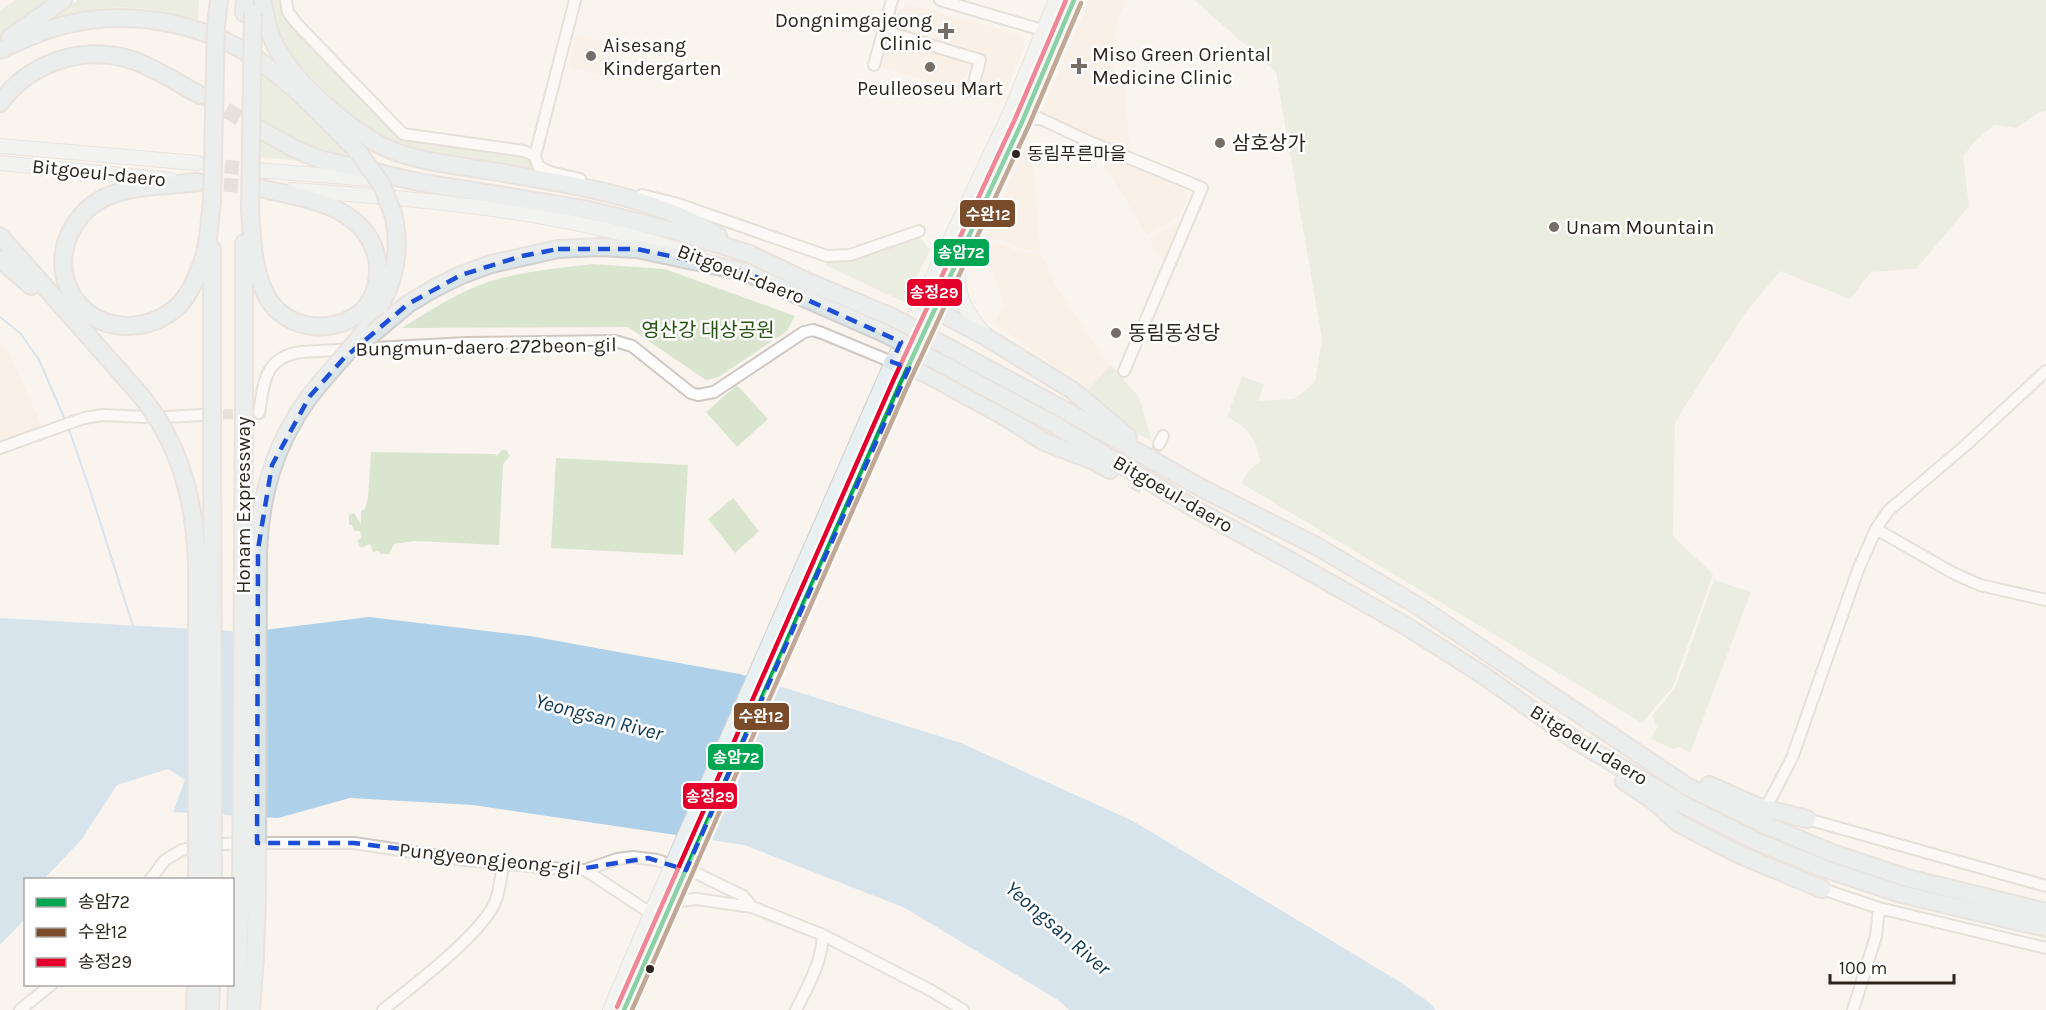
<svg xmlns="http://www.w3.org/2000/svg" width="2046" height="1010" viewBox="0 0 2046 1010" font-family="Karla,'Noto Sans KR',sans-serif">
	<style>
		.built { fill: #f8ebdf }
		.green { fill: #dae5d0 }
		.water { fill: #aed0e9 }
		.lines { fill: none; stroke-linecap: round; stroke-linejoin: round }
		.stream { stroke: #aed0e9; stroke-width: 2 }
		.minor-tunnel { stroke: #d1cac5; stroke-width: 10; stroke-dasharray: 10 5; stroke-linecap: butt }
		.major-tunnel { stroke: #d1cac5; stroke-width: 14; stroke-dasharray: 14 7; stroke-linecap: butt }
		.highway-tunnel { stroke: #d1cac5; stroke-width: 16; stroke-dasharray: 16 8; stroke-linecap: butt }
		.minor-casing { stroke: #cfc8c2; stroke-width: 14 }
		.major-casing { stroke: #d3cfcc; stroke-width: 16 }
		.highway-casing { stroke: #d3cfcc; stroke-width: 20 }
		.minor { stroke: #fefdfd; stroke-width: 10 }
		.major { stroke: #e8f0f2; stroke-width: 14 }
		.highway { stroke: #dae6ea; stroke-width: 16 }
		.major-bridge-casing { stroke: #d3cfcc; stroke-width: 16; stroke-linecap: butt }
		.highway-bridge-casing { stroke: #d3cfcc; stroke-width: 20; stroke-linecap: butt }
		.major-bridge { stroke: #e8f0f2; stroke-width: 14 }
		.highway-bridge { stroke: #dae6ea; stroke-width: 16 }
		.bus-1-casing { stroke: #fff; stroke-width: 9 }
		.bus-2-casing { stroke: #fff; stroke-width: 9 }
		.bus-3-casing { stroke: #fff; stroke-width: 9 }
		.bus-1 { stroke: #00a651; stroke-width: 4.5 }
		.bus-2 { stroke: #7a4b2a; stroke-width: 4.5 }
		.bus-3 { stroke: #e4002b; stroke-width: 4.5 }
		.marked { fill: none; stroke: #1d4ed8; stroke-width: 4.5; stroke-dasharray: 12 8; stroke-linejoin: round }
		.poi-dot { fill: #756d66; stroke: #fff; stroke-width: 2 }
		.bus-dot { fill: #2d241c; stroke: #fff; stroke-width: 2 }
		.labels { text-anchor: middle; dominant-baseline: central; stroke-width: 5; stroke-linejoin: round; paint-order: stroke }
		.bus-label { font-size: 18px; fill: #2d241c; stroke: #fff; text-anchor: start }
		.poi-label { font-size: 20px; fill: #2d241c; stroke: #fff; text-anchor: start }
		.street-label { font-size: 20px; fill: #2d241c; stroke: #fff }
		.park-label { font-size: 20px; fill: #275413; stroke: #fff }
		.water-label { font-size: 21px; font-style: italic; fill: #103751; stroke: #fff }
		.line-badge { stroke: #fff; stroke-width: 2 }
		.badge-label { font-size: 16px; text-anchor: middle; font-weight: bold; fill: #fff }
	</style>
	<rect width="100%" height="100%" fill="#faf4ef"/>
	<path class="built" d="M1089 0H1125L1114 32 1113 55 1114 71 1125 89 1130 155 1041 115Z
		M909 4 1020 35 1023 37 1024 48 1000 103 974 95 985 57 897 33 893 27 899 10Z
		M576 35 613 45 605 76 569 66Z
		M897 40 966 59 969 67 962 91 882 67 890 44Z
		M1026 147 1030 154 1034 177 1040 251 1027 250 1003 241 985 238Z
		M1102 152 1184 189 1187 197 1179 216 1147 235 1100 157Z
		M1184 218 1165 264 1149 239Z
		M982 242 1002 244 1019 252 1041 254 1058 290 1098 350 1111 365 1088 390 994 323 1005 305 994 274 983 258 975 253Z
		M0 344 8 351 42 426 0 442Z"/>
	<path class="green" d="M15 0H53L26 21 0 38V11Z
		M77 0H199L198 20C176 15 155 9 132 8 107 6 82 12 57 17Z
		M273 0H280L287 17 308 46 355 88 400 138 527 156 531 164 538 168V174L406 149 382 139 339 105 295 60 282 40 275 22Z
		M1194 0H2046V111L2040 112 2016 128 1994 125 1973 143 1963 157 1969 206 1916 269 1871 272 1850 299 1780 271 1743 316 1675 422 1673 536 1713 574 1673 687 1642 723 1241 483 1250 469 1260 462C1257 438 1248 428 1227 417L1242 376 1264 385 1258 401 1294 399 1315 382 1322 339 1276 72Z
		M261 71 285 89 351 154C329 163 282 134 260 123Z
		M254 133 301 159V161L253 157Z
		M919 237 922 239 930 250 904 302 825 265 827 259H848Z
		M593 264 665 269 795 316 787 331 717 378 706 380 628 327 402 328C424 314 446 300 470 289 509 272 552 269 593 264Z
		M1111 365 1139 397 1152 441 1124 428 1088 390Z
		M737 385 768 419 737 447 706 412Z
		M502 450H506L510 456 503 464 499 545 415 541 394 544 389 554H381L378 551 373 552 370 544 361 548 357 541 361 538 360 531H354L352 525H349V515L354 513 361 524V511L365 509 368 498 371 452 495 454 497 456Z
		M556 458 688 465 683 555 551 548Z
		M733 498 759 531 735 553 708 519Z
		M1714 580 1751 592 1690 753 1680 747 1673 749 1651 739 1657 727 1652 716 1675 688Z"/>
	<path class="water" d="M369 617 530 636 740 674 961 743 1133 821 1400 982 1430 1003 1435 1010H1069L1058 1000 905 908 744 845 473 805 350 798 278 818 173 812 185 780 168 769 117 785 82 839 44 879 26 880 25 919 0 945V618L248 632Z"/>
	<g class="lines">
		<path class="stream" d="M0 317 21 334 39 360 66 422
			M68 427 89 487 133 626"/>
		<path class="minor-tunnel" d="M208 415 259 413
			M1135 491 1159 444"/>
		<path class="major-tunnel" d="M204 164 256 170
			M203 183 255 187"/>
		<path class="highway-tunnel" d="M205 98 259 129"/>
		<g class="minor-casing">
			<path id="minor" d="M286 0 288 12 297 24 403 134 524 151 535 156
				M575 0 535 156 538 166 550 172 580 179
				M940 0 1042 30
				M884 31 980 60 972 90
				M874 65 892 0
				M1017 119 1022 122 1039 118 1090 142 1202 188 1124 371
				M642 195 675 203 827 256 850 255 919 231
				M259 413C264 383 264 357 301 352L467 343 615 341 632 346 691 393 698 395 714 392 804 332 813 330 822 333 892 362
				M165 417 203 415
				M1159 444 1163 436
				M0 448 84 418 103 415 145 417
				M1876 529 1953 573 1980 585 2046 600
				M1769 802 1792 758 1858 570 1876 529 1888 511 1966 445 2046 371
				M1807 819 2046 886
				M585 870 652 914
				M150 880 165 860 182 850 202 845 249 843H354L465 860 573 870H585L617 859 633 857 657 860 698 874 743 896 752 907 823 935 932 991 963 1010
				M1822 889 1879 908 2046 948
				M671 902 696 899 752 907
				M20 1010 52 984
				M383 1010C412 986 483 934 496 900 500 889 501 876 503 864
				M796 1010C808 986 822 962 823 935
				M1853 1010 1876 936 1879 908"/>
		</g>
		<g class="major-casing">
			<path id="major" d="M0 146 197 163
				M0 163 171 180
				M256 170 383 180
				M293 190C429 199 570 212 699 256
				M958 267C956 298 966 312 985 335
				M885 378 1009 115 1056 0
				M900 384 1022 122 1074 0
				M610 1010 664 883
				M624 1010 677 889"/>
		</g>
		<g class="highway-casing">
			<path id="highway" d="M263 0C265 20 270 39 281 55 303 90 360 140 399 153 429 163 461 166 492 171 558 183 625 191 686 219 697 224 707 230 718 236
				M244 13 245 0
				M216 26 219 0
				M10 38 63 0
				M0 50C23 39 48 28 73 23 139 9 216 26 269 68 302 93 330 124 359 153
				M0 103C31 61 85 44 135 61 157 69 179 84 200 95
				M259 129 299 151 319 159 418 182 584 209 682 233 750 254 806 281 892 317
				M198 182C168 186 125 185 100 200 59 224 49 281 87 312 113 333 151 329 176 308 188 298 195 280 201 266 209 247 209 223 212 203
				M250 210C252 235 252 262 262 286 275 321 310 334 344 322 351 319 361 313 366 307 387 279 379 241 354 221 328 199 287 195 255 187
				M0 236 128 381
				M0 259 31 286
				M920 302 986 337 1072 390 1128 437
				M390 319 408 304 433 289 461 275 491 264 558 249 600 247 637 249 745 272 884 333
				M363 333C389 296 403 264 394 217
				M892 362 925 373 1007 418 1044 442 1094 461 1110 470
				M212 395V249
				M244 396V243
				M1066 411 1205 490 1318 547 1418 606 1688 787 1770 827 1832 853 1907 878 2046 912
				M1057 426 1195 509 1291 561 1406 626 1483 675 1573 739 1684 805 1758 842 1820 867 1901 894 2046 928
				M1624 781 1655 802 1678 823 1740 855 1822 889
				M1709 785 1759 807 1807 819
				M195 1010 196 984
				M210 1010 211 984
				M236 1010 241 896
				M251 1010 255 956 257 897"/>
		</g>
		<use href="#minor" class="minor"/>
		<use href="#major" class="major"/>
		<use href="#highway" class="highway"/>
		<g class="major-bridge-casing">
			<path id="major-bridge" d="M664 883 885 378
				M677 889 900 384"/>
		</g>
		<g class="highway-bridge-casing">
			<path id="highway-bridge" d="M359 153 382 185 394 217
				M212 203 216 26
				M250 210 253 13
				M892 317 1066 411
				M884 333 1057 426
				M358 346 390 319
				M128 381C177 433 194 492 197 561V880
				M212 395 213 880
				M241 896 244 396
				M257 897 258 549C261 492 275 444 309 397 326 375 346 355 363 333"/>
		</g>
		<use href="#major-bridge" class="major-bridge"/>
		<use href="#highway-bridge" class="highway-bridge"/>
		<g class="bus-1-casing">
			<path id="bus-1" d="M624 1010 900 384 1022 122 1074 0"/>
		</g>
		<g class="bus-2-casing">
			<path id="bus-2" d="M632 1010 907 387 1029 125 1081 3"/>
		</g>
		<g class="bus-3-casing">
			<path id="bus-3" d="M617 1007 893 381 1015 119 1066 0"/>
		</g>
		<use href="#bus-1" class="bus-1"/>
		<use href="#bus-2" class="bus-2"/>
		<use href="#bus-3" class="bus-3"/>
	</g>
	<path d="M0 0H2046V1010H0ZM558 249H637L745 272 901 342 892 362 909 368 686 870 648 858 573 870 354 843H257L258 549 272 465 310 396 344 358 408 304 461 275 522 256Z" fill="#faf4ef" fill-opacity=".55" fill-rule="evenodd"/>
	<path class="marked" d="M558 249H637L745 272 901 342 892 362 909 368 686 870 648 858 573 870 354 843H257L258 549 272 465 310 396 344 358 408 304 461 275 522 256Z"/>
	<g class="poi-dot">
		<path d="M943 22h6v6h6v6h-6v6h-6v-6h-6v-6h6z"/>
		<circle cx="591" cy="56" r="6"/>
		<path d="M1076 57h6v6h6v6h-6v6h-6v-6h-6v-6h6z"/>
		<circle cx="930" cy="67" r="6"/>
		<circle cx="1220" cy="143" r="6"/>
		<circle cx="1554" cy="227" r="6"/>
		<circle cx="1116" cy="333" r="6"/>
	</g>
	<g class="bus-dot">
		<circle cx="1016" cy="154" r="5"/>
		<circle cx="650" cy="969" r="5"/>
	</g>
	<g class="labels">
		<g class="bus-label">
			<text x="1027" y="154">동림푸른마을</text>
		</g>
		<g class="poi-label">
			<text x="932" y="20" text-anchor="end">Dongnimgajeong<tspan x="932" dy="23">Clinic</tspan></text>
			<text x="603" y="45">Aisesang<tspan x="603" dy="23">Kindergarten</tspan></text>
			<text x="1092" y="54">Miso Green Oriental<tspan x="1092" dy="23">Medicine Clinic</tspan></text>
			<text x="930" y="88" text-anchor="middle">Peulleoseu Mart</text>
			<text x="1232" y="143">삼호상가</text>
			<text x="1566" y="227">Unam Mountain</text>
			<text x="1128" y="333">동림동성당</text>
		</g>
		<g class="street-label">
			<text transform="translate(99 173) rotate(6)">Bitgoeul-daero</text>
			<text transform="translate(741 274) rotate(21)">Bitgoeul-daero</text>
			<text transform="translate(486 347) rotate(-1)">Bungmun-daero 272beon-gil</text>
			<text transform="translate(1173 494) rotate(30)">Bitgoeul-daero</text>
			<text transform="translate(243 505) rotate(-90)">Honam Expressway</text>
			<text transform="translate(1589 745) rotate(32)">Bitgoeul-daero</text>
			<text transform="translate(490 859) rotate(6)">Pungyeongjeong-gil</text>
		</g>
		<g class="park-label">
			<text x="708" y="330">영산강 대상공원</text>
		</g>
		<g class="water-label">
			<text transform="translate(599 717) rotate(15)">Yeongsan River</text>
			<text transform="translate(1058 928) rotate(41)">Yeongsan River</text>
		</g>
	</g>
	<g class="line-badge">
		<rect x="959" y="199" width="57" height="29" rx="6" fill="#7a4b2a"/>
		<rect x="933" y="238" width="57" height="29" rx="6" fill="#00a651"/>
		<rect x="906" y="278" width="57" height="29" rx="6" fill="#e4002b"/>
		<rect x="733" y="702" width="57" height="29" rx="6" fill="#7a4b2a"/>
		<rect x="707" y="743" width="57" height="28" rx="6" fill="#00a651"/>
		<rect x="682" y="782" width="56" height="28" rx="6" fill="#e4002b"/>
	</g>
	<g class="badge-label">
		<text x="988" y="220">수완12</text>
		<text x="961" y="258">송암72</text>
		<text x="934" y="298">송정29</text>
		<text x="761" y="722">수완12</text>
		<text x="736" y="763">송암72</text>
		<text x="710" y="802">송정29</text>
	</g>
	<rect x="24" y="878" width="210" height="108" fill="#ffffff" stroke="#aba7a4" stroke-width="1.5"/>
	<rect x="36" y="898" width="30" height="9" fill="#00a651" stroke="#aba7a4" stroke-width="1.5"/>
	<text x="78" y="908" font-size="18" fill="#2d241c">송암72</text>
	<rect x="36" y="928" width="30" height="9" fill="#7a4b2a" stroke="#aba7a4" stroke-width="1.5"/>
	<text x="78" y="938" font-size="18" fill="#2d241c">수완12</text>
	<rect x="36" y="958" width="30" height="9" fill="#e4002b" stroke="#aba7a4" stroke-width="1.5"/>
	<text x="78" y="968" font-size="18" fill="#2d241c">송정29</text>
	<path d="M1830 974v9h124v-9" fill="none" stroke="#2d241c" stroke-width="3"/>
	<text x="1839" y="974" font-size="18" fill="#2d241c" stroke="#ffffff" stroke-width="4.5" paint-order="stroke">100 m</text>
</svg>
